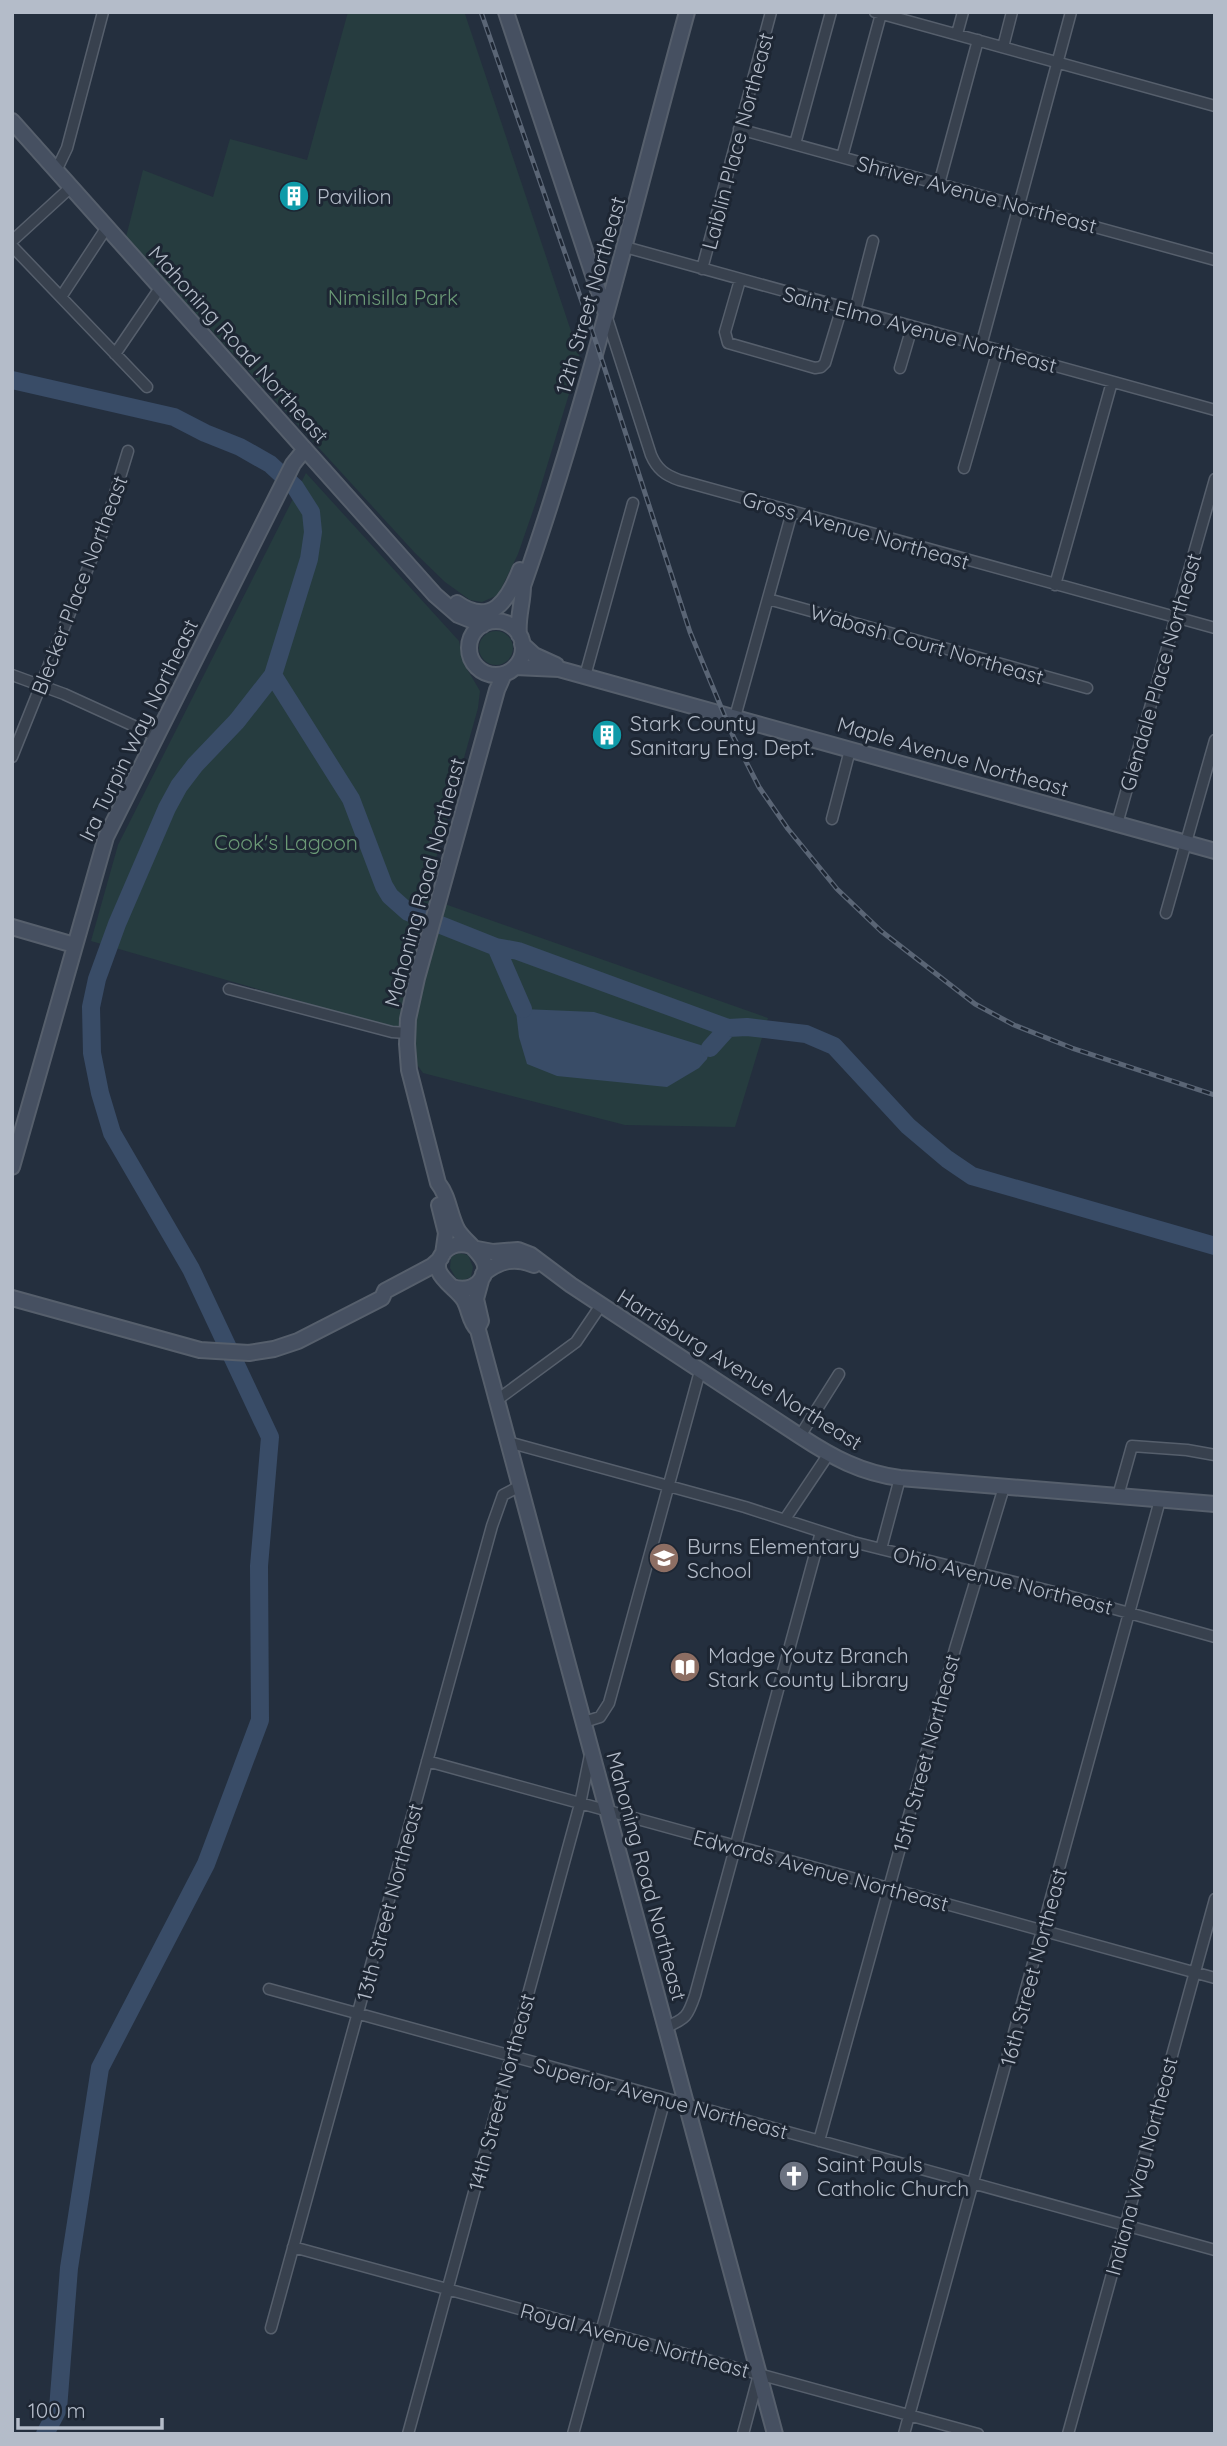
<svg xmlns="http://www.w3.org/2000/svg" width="1227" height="2446" viewBox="0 0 1227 2446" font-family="Quicksand,sans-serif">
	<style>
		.green { fill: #263c3f }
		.water { fill: #394c67 }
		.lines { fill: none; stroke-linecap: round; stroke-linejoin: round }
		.river { stroke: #394c67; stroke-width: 18 }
		.street-casing { stroke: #565f6c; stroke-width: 13 }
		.secondary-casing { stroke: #565f6c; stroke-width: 18 }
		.street { stroke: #38414e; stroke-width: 10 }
		.secondary { stroke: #465061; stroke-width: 14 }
		.rail-casing { stroke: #5a6575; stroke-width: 5 }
		.rail { stroke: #1d2633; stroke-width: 2.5; stroke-dasharray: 8; stroke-linecap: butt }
		.labels { text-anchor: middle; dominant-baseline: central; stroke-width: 6; stroke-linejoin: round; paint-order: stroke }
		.street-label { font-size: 21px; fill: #b4bcc9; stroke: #1d2633 }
		.poi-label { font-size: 21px; fill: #b4bcc9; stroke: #1d2633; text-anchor: start }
		.park-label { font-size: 21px; fill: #6b9a76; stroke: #1d2633 }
	</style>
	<rect width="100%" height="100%" fill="#242f3e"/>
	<path class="green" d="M348 12 465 14 580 358 536 502 518 554 498 595 482 602 470 600 445 582 415 553 126 237 143 170 213 197 230 139 307 160Z
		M306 473 459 641 464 664 480 691 478 708 425 897 768 1018 735 1127 625 1125 423 1073 390 1027 91 941 118 845Z
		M479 648a17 17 0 1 1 34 0a17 17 0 1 1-34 0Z
		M459 1253 468 1255 473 1267 471 1277 462 1281 456 1278 450 1268 451 1257Z"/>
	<path class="water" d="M523 1009 594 1012 710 1048 707 1059 699 1068 667 1087 557 1076 527 1064 519 1037 516 1011Z"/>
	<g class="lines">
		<path class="river" d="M12 380 174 417 205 433 240 447 270 464 295 487 311 512 313 532 309 559 273 675 237 721 195 765 179 786 167 808 117 924 97 979 91 1007 92 1053 100 1093 112 1133 191 1269 270 1437 259 1566 260 1720 206 1864 100 2068 69 2268 58 2409 45 2434
			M273 675 351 799 384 886 390 896 408 912 496 947 518 951 728 1028 747 1027 806 1034 834 1046 908 1126 947 1159 972 1176 1215 1246
			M496 947 523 1009
			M710 1048 728 1028"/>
		<g class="street-casing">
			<path id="street" d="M875 12 1215 106
				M957 34 963 12
				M1003 47 1012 12
				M739 129 1215 260
				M795 144 831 12
				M842 157 881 14
				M56 171 67 148 103 12
				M939 184 978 40
				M12 241 71 187
				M12 246 147 387
				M625 247 1215 410
				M702 269 771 12
				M740 280 725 332 728 343 815 368 821 367 825 363 842 307
				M61 297 107 227
				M855 311 873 241
				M606 315 651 455C657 469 665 475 679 480L1215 628
				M981 346 1071 12
				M115 354 160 288
				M900 368 912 327
				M964 468 998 350
				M1055 585 1112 382
				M768 599 1087 688
				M12 675 64 694 156 736
				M585 676 633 503
				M735 717 792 512
				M12 757 106 523 128 451
				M832 819 850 750
				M1117 824 1215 479
				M1166 913 1215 740
				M229 989 392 1032 407 1033
				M497 1400 576 1342 601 1305
				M800 1436 839 1374
				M508 1442 745 1507 853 1542 1054 1592 1215 1637
				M1118 1496 1132 1446 1187 1450 1215 1455
				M785 1519 828 1455
				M881 1549 900 1478
				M584 1722 600 1717 609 1703 700 1371
				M427 1761 1215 1978
				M269 1989 1215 2250
				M666 2027C686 2019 688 2016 695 1995L821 1532
				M819 2141 955 1649 1004 1487
				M293 2247 978 2434
				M271 2328 492 1526 503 1495 520 1486
				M408 2434 580 1804 590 1755
				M573 2434 665 2099
				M743 2434 758 2378
				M904 2434 1160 1500
				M1068 2434 1215 1899"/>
		</g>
		<g class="secondary-casing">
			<path id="secondary" d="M506 12 606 314
				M12 121 435 595 458 615 483 625
				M457 603C491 627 508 601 520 570
				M469 648a27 27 0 1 1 54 0a27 27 0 1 1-54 0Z
				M519 635C517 618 523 603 523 586 589 398 634 204 687 12
				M522 644 534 655 556 665
				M515 667 559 669 1215 851
				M12 927 74 945
				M12 1167 106 837 293 464 305 449
				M439 1205 446 1233 443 1254
				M471 1246C462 1243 453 1243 445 1251 424 1273 455 1285 464 1300 470 1311 469 1321 478 1330L775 2434
				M477 1249 493 1252 518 1250 531 1255 571 1285 800 1436C832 1457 861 1473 900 1478L1215 1504
				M483 1274C500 1260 515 1257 534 1265
				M452 1287C461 1290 470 1290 478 1283 500 1261 466 1246 457 1229 449 1213 449 1197 438 1183L409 1070 407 1044 408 1019 417 978 497 690 504 674
				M12 1298 200 1350 249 1353 274 1349 298 1341 382 1298 385 1291 432 1266 441 1258
				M479 1325 481 1321 476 1299 482 1277"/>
		</g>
		<use href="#street" class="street"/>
		<use href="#secondary" class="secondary"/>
		<g class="rail-casing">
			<path id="rail" d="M481 12 597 345 690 632 733 736 759 787 788 829 837 889 881 931 975 1004 1014 1025 1072 1048 1215 1095"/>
		</g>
		<use href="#rail" class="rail"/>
	</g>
	<defs>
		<g id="building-disc" transform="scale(1.575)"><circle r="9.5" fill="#0f9aa8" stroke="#1d2633"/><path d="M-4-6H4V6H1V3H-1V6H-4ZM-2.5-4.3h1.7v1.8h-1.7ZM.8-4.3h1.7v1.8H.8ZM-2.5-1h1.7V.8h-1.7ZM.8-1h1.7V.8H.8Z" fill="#fff"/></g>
		<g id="school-disc" transform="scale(1.575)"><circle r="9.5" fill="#8d6e63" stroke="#1d2633"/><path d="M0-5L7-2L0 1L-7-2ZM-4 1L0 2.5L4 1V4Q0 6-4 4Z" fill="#fff"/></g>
		<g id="library-disc" transform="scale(1.575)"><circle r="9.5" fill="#8d6e63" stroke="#1d2633"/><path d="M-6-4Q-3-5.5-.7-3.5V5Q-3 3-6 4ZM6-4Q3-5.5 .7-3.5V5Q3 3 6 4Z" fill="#fff"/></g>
		<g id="church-disc" transform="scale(1.575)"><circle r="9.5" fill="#6b7280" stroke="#1d2633"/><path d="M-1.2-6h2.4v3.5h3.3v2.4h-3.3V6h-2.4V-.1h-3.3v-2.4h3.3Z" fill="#fff"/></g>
	</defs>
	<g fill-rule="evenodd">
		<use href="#building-disc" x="294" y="196"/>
		<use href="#building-disc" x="607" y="735"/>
		<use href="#school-disc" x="664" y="1558"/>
		<use href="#library-disc" x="685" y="1667"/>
		<use href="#church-disc" x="794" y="2176"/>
	</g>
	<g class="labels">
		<g class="street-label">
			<text transform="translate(737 141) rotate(-75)">Laiblin Place Northeast</text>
			<text transform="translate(977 194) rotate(15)">Shriver Avenue Northeast</text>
			<text transform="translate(590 295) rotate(-74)">12th Street Northeast</text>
			<text transform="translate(920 329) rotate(15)">Saint Elmo Avenue Northeast</text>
			<text transform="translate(239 344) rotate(48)">Mahoning Road Northeast</text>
			<text transform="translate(856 530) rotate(16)">Gross Avenue Northeast</text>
			<text transform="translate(79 585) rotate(-69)">Blecker Place Northeast</text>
			<text transform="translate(927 644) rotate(16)">Wabash Court Northeast</text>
			<text transform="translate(1160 672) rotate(-74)">Glendale Place Northeast</text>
			<text transform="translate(138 730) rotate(-64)">Ira Turpin Way Northeast</text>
			<text transform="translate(953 756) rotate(16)">Maple Avenue Northeast</text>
			<text transform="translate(424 882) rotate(-75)">Mahoning Road Northeast</text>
			<text transform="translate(740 1369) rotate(32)">Harrisburg Avenue Northeast</text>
			<text transform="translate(1003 1580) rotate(14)">Ohio Avenue Northeast</text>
			<text transform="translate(926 1753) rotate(-75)">15th Street Northeast</text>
			<text transform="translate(821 1870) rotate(15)">Edwards Avenue Northeast</text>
			<text transform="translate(647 1876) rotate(75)">Mahoning Road Northeast</text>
			<text transform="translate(389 1902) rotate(-75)">13th Street Northeast</text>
			<text transform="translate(1033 1967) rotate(-75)">16th Street Northeast</text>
			<text transform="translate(501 2092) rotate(-75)">14th Street Northeast</text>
			<text transform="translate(661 2098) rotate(15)">Superior Avenue Northeast</text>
			<text transform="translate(1141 2166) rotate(-75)">Indiana Way Northeast</text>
			<text transform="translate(635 2340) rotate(15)">Royal Avenue Northeast</text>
		</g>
		<g class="poi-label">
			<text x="317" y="196">Pavilion</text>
			<text x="630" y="723">Stark County<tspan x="630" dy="24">Sanitary Eng. Dept.</tspan></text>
			<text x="687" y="1546">Burns Elementary<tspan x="687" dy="24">School</tspan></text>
			<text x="708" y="1655">Madge Youtz Branch<tspan x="708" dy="24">Stark County Library</tspan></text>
			<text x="817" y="2164">Saint Pauls<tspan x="817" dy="24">Catholic Church</tspan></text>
		</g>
		<g class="park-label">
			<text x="393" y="297">Nimisilla Park</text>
			<text x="286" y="842">Cook's Lagoon</text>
		</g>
	</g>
	<rect width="1227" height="2446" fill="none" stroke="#b4bcc9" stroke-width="28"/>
	<path d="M18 2418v10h144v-10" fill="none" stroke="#b4bcc9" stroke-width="3.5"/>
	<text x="28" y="2418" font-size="21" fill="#b4bcc9" stroke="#1d2633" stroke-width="5" paint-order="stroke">100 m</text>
</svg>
